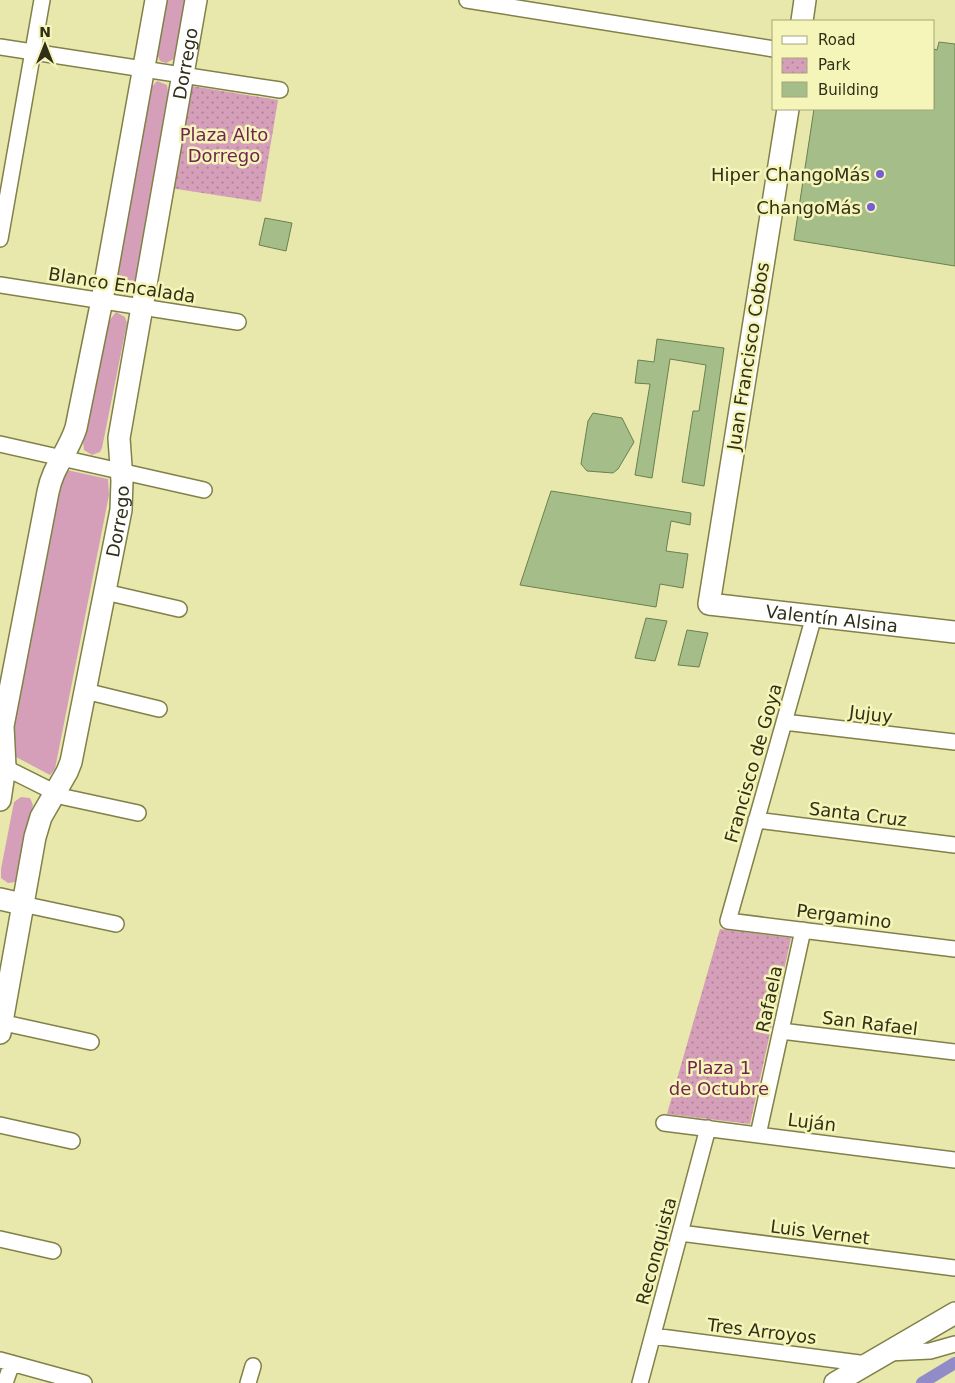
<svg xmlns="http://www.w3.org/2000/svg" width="955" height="1383" viewBox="0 0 955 1383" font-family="'DejaVu Sans',sans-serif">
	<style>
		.grass { fill: #d59fb9 }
		.park { fill: url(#park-dots) }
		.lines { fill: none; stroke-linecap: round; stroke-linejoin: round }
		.canal { stroke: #918bc7; stroke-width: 12 }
		.building { fill: #a5bd88; stroke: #6a804e }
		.street-casing { stroke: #808048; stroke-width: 18 }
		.secondary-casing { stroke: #808048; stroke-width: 24 }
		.street { stroke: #fff; stroke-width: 15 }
		.secondary { stroke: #fff; stroke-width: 21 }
		.poi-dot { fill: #755dd8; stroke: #f5f5b9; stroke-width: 2 }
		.labels { text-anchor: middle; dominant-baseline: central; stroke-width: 5; stroke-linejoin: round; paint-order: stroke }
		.street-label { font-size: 18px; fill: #302f18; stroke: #f5f5b9 }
		.park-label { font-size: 18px; fill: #712551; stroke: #f5f5b9 }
		.poi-label { font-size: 18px; fill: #302f18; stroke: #f5f5b9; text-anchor: end }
	</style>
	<defs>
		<pattern id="park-dots" width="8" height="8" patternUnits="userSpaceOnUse" patternTransform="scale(1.25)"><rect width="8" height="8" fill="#d59fb9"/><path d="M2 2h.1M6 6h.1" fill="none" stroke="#ad8295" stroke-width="1.8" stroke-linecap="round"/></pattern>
	</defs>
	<rect width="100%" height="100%" fill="#e8e8ac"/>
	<path class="grass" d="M166 0H185L175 55 174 59 166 63 160 61 157 54Z
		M157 81 167 85 168 92 134 287 133 291 125 295 117 290 116 282 150 89Z
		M116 312 125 317 127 323 102 448 100 452 92 455 84 450 83 442 109 321Z
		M67 470 108 479 109 495 55 769 50 775 16 757 11 743 58 486Z
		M21 797 30 798 33 805 18 878 15 882 8 883 1 878V869L14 802Z"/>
	<path class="park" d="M192 86 278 100 261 202 170 188 187 90Z
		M720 929 791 938 750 1124 667 1114Z"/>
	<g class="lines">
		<path class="canal" d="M922 1383 955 1363"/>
	</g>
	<path class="building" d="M939 42 955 44V266L794 240 814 109H934V49L937 50Z
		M265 218 292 223 286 251 259 245Z
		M657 339 724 348 704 486 682 482 693 411H699L706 365 670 359 652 478 635 475 650 384 635 383 638 360 654 362Z
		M593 413 622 418 634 442 618 469 613 473 587 471 581 464 588 421Z
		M551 491 691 513 690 525 671 521 666 551 688 554 683 588 660 584 656 607 520 585Z
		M646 618 667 621 655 661 635 658Z
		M687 630 708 633 699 667 678 665Z"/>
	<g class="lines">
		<g class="street-casing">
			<path id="street" d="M467 0 774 49
				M0 47 280 90
				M0 239 42 0
				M0 285 238 322
				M0 444 204 490
				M105 592 179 609
				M814 616 728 921 955 949
				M85 691 159 709
				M784 722 955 742
				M0 765 64 797 138 813
				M756 820 955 845
				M22 904 116 924
				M0 1022 91 1042
				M781 1031 955 1052
				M664 1123 955 1160
				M0 1125 72 1141
				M758 1135 803 930
				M680 1233 955 1268
				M0 1239 53 1251
				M653 1336 867 1364
				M888 1353 930 1351 955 1344
				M0 1360 84 1383
				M5 1383 12 1363
				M248 1383 253 1366
				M640 1383 708 1128"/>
		</g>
		<g class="secondary-casing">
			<g id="secondary">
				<path d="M802 21 805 0"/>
				<path id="s1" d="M788 109 709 604 955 632"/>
				<path d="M0 800 5 767 3 726 48 492C53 466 68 453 76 428L102 300 156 0"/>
				<path d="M0 899 22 904"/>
				<path id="s2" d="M0 1033 35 837 41 817 67 772 71 762 121 510 122 481 119 438 196 0"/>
				<path d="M835 1383 955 1313"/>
			</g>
		</g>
		<use href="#street" class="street"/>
		<use href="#secondary" class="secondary"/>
	</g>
	<g class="poi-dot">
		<circle cx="880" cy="174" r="5"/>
		<circle cx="871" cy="207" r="5"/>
	</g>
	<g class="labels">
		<g class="street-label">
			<text stroke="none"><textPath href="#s2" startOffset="992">Dorrego</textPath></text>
			<text transform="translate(122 285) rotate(9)">Blanco Encalada</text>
			<text transform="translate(748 356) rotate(-81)">Juan Francisco Cobos</text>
			<text stroke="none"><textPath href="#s2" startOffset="528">Dorrego</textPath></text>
			<text stroke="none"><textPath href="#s1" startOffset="625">Valentín Alsina</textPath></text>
			<text transform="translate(871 714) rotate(7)">Jujuy</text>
			<text transform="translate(753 763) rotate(-74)">Francisco de Goya</text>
			<text transform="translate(858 814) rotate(7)">Santa Cruz</text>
			<text transform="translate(844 916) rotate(7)">Pergamino</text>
			<text transform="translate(769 999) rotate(-78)">Rafaela</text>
			<text transform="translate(870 1023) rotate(7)">San Rafael</text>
			<text transform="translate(812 1122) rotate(7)">Luján</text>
			<text transform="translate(820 1232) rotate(7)">Luis Vernet</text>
			<text transform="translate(656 1251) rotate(-75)">Reconquista</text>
			<text transform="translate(762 1331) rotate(7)">Tres Arroyos</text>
		</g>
		<g class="park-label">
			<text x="224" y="134">Plaza Alto<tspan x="224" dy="21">Dorrego</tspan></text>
			<text x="719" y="1067">Plaza 1<tspan x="719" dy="21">de Octubre</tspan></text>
		</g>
		<g class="poi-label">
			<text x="870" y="174">Hiper ChangoMás</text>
			<text x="861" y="207">ChangoMás</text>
		</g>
	</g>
	<rect x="772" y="20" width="162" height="90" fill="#f5f5b9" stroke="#a6a679"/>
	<rect x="782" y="36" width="25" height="8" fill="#ffffff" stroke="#a6a679"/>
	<text x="818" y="45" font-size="15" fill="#302f18">Road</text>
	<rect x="782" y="58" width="25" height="15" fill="url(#park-dots)" stroke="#a6a679"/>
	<text x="818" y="70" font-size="15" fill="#302f18">Park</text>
	<rect x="782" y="82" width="25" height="15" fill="#a5bd88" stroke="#a6a679"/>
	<text x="818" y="95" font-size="15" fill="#302f18">Building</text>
	<g transform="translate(45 45)" stroke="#f5f5b9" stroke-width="4" paint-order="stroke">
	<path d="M0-4L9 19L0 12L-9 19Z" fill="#302f18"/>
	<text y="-8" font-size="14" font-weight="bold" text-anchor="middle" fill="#302f18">N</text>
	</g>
</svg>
